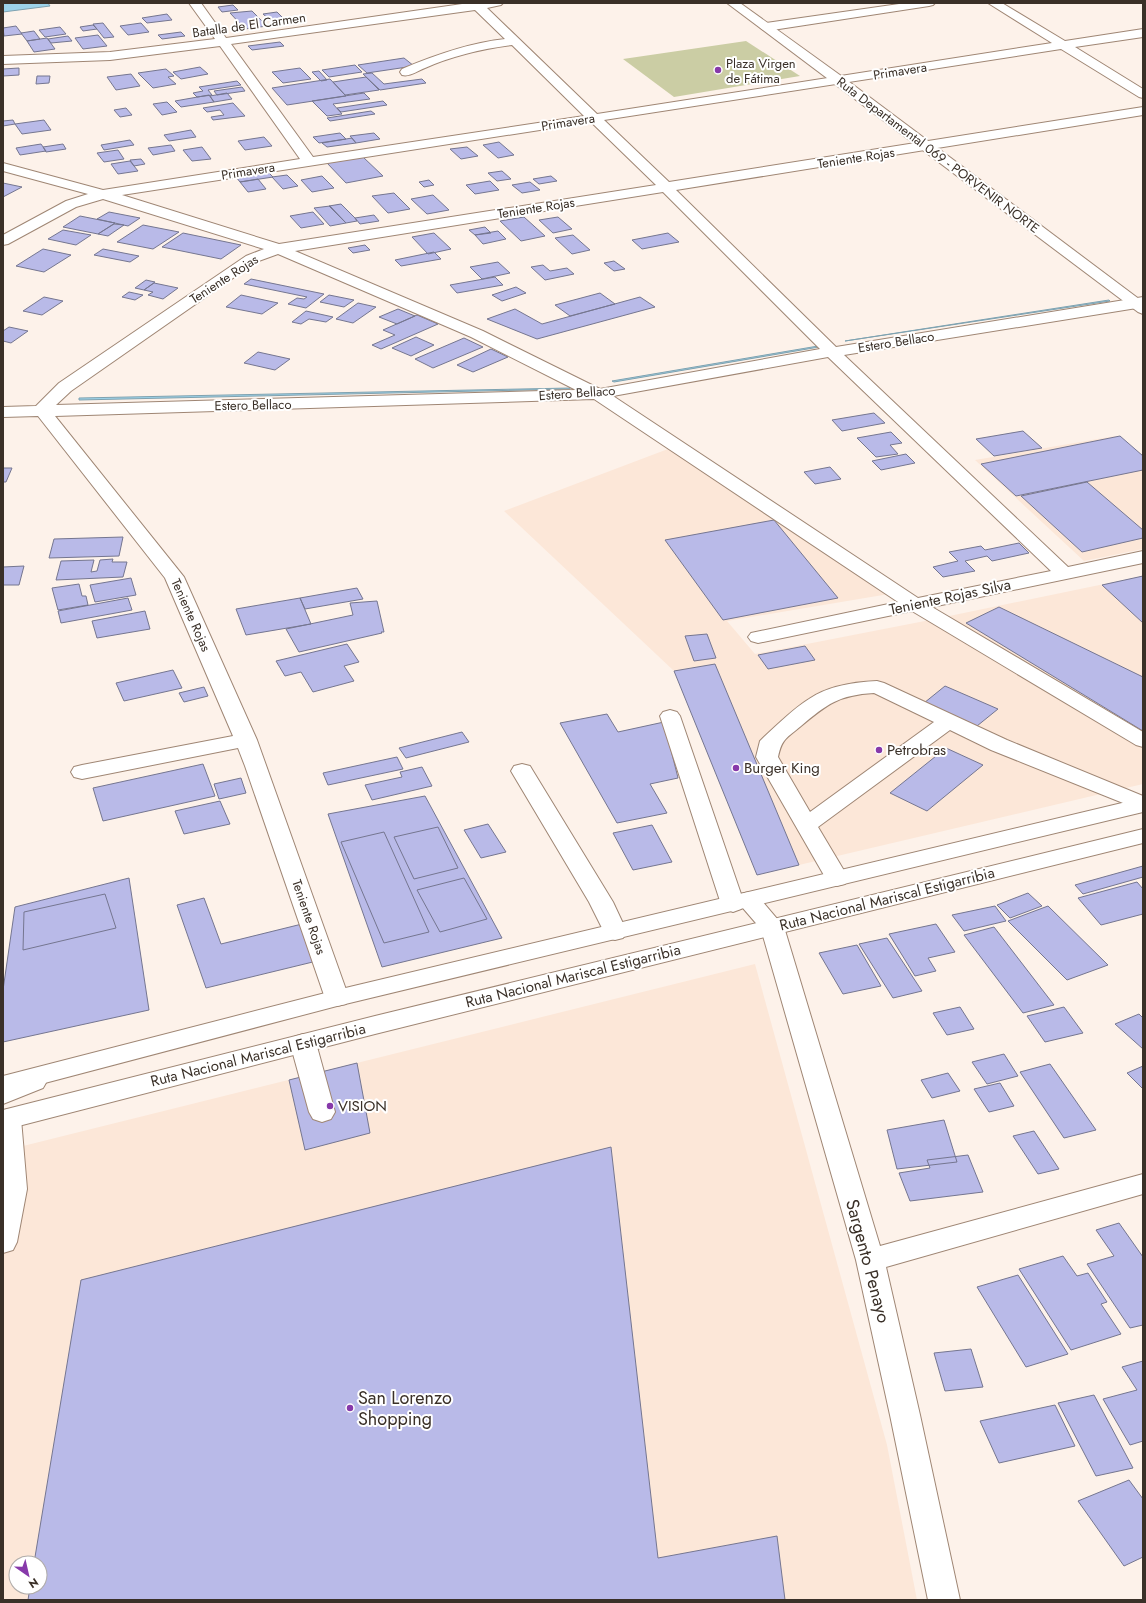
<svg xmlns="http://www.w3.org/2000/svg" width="1146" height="1603" viewBox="0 0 1146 1603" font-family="Jost,sans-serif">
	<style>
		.built { fill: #fce7d8; fill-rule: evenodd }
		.green { fill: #cbcda4 }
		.water { fill: #9dd3ea; stroke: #7fa2b0 }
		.building { fill: #b9bae8; stroke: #757690 }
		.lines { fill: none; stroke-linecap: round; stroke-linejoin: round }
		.minor-casing { stroke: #9f8674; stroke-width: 2 }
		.major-casing { stroke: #9f8674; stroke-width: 2 }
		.highway-casing { stroke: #9f8674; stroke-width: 2 }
		.minor { fill: #fff; fill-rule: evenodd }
		.major { fill: #fff; fill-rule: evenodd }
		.highway { fill: #fff; fill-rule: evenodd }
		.poi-dot { fill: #8739aa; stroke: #fff; stroke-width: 1.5 }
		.labels { text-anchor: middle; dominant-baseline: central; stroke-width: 4; stroke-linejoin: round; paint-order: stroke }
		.far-street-label { font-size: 13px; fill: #3a3028; stroke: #fff }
		.far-poi-label { font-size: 13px; fill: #3a3028; stroke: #fff; text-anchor: start }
		.street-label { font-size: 15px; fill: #3a3028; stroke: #fff }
		.poi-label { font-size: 15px; fill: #3a3028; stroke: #fff; text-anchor: start }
		.near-street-label { font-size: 18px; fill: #3a3028; stroke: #fff }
		.near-poi-label { font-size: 18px; fill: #3a3028; stroke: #fff; text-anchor: start }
	</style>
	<rect width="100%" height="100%" fill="#fdf2ea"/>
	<path class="built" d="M1115 436 1143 460V549L1084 561 975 460Z
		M668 449 889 594 727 621 755 654 930 620 1143 576V784L799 865 674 671 504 511Z
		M755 964 887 1445 917 1600H3V1151ZM16 1563H40V1587H16Z"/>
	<path class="green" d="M746 41 800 76 674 97 623 59Z"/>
	<path class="water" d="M3 3H48L50 6 3 12Z
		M1109 300 1110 301 845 341Z
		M824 345 825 346 614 382 612 381Z
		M570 388V389L79 400V398Z"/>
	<path class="building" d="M233 5 238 10 222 12 218 7Z
		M252 11 267 26 245 29 230 13Z
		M277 12 285 20 271 21 263 14Z
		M167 14 172 20 147 23 142 18Z
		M103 23 114 37 104 38 93 24Z
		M141 23 149 32 128 35 120 26Z
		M93 25 97 29 83 31 80 27Z
		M16 26 22 34 4 36 3 28Z
		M60 27 66 34 45 37 39 30Z
		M34 31 40 39 27 41 21 33Z
		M181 32 185 36 162 39 158 35Z
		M98 35 107 46 83 49 75 38Z
		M68 36 72 41 51 43 48 39Z
		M47 38 55 49 34 52 27 41Z
		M280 42 284 46 252 50 248 46Z
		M404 58 414 66 367 73 358 65Z
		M355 65 362 72 329 77 322 70Z
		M200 67 208 74 181 79 173 72Z
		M19 68V75L3 76V69Z
		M300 68 311 79 283 83 272 72Z
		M166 69 174 76 168 77 176 84 153 88 138 73Z
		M319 71 327 80 321 81 312 72Z
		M372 73 384 84 422 79 426 83 380 90 363 74Z
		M131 74 140 86 116 90 107 77Z
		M37 76H50L49 83 36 84Z
		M366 77 379 90 345 95 333 82Z
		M330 79 346 96 287 105 272 88Z
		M237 81 241 85 208 90 212 95 197 97 193 93 203 91 199 87Z
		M242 87 245 91 217 95 214 91Z
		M227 93 232 99 214 102 210 96Z
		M364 93 370 99 333 104 342 114 327 116 312 101Z
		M209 95 214 102 181 107 175 101Z
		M383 101 387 105 341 112 337 108Z
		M167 102 177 112 162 115 153 104Z
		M233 103 245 116 213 120 211 117 224 115 220 110 207 112 203 108Z
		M126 108 132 115 120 117 114 110Z
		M371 111 375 114 330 121 327 118Z
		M13 120 15 124 3 126V121Z
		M44 120 51 130 22 134 15 124Z
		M191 130 196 137 169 141 164 135Z
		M340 133 346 139 319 143 313 137Z
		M374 133 380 139 356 143 350 136Z
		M264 137 272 146 245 150 238 141Z
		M352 138 356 143 327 147 322 143Z
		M130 140 134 145 104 150 101 145Z
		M499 142 514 155 498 158 483 145Z
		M41 144 46 151 20 155 16 148Z
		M63 144 66 149 46 152 43 147Z
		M171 145 175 151 153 155 148 148Z
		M202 147 211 159 192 161 183 150Z
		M467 147 478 156 461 159 450 149Z
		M118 150 124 159 104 162 97 153Z
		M363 157 383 176 346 183 327 163Z
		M141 159 145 164 134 166 130 160Z
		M130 161 138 171 118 174 111 164Z
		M502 171 511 179 497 181 488 173Z
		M268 172 273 177 240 182 236 177Z
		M287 175 298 186 283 189 272 177Z
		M322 176 334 188 312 192 301 180Z
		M551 176 557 181 539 184 533 179Z
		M258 179 266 189 248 192 240 182Z
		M429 180 434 185 424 187 419 182Z
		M490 181 499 190 475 194 466 185Z
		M530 182 540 190 522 193 512 185Z
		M3 183 22 187 3 197Z
		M394 193 410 209 388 213 372 196Z
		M433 195 449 210 427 214 411 199Z
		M341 204 355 218 357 221 346 223 329 206Z
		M330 206 346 223 330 226 314 208Z
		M109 212 140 218 128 226 97 219Z
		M313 212 324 224 301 228 290 216Z
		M374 215 379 221 360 224 355 218Z
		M80 216 115 223 98 234 63 227Z
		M524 217 545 236 521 241 500 221Z
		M558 217 572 229 553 233 539 220Z
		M114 224 124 225 108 236 98 234Z
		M143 225 179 232 153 249 117 242Z
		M485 227 491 233 475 235 469 230Z
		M63 230 91 235 76 245 48 239Z
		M498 231 506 239 483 244 475 235Z
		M183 233 241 245 221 259 162 247Z
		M434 233 451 249 428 254 412 237Z
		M668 233 679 242 642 249 632 240Z
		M573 235 590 250 572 254 555 238Z
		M365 245 370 250 353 253 348 248Z
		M43 249 71 255 44 272 16 266Z
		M103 249 139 256 130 262 94 255Z
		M434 252 441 259 401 266 395 260Z
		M614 261 625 269 614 271 604 263Z
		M498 262 510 273 482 279 470 267Z
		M543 265 550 271 567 268 574 274 545 280 531 267Z
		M495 277 503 285 457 293 450 285Z
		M251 279 324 294 306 308 288 304 297 298 304 299 307 297 244 284Z
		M146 280 155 282 144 290 135 288Z
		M154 283 178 288 163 299 148 295 153 292 144 290Z
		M516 287 526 293 502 301 492 295Z
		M129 292 143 295 135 300 122 297Z
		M600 293 615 304 570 316 555 305Z
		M241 295 278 303 262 314 226 307Z
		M329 295 354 300 344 307 320 302Z
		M44 297 63 301 42 315 23 311Z
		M640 297 655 307 537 339 487 319 515 309 542 324Z
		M358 303 376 307 353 323 336 319Z
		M398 309 415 316 397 324 379 317Z
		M306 311 333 317 326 322 309 319 301 324 292 322Z
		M417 315 438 324 381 349 372 345 395 335 383 330Z
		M9 327 28 331 11 343 3 341V331Z
		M416 337 434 345 411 356 392 348Z
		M464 338 483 347 433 368 415 359Z
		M491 349 508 357 473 372 457 365Z
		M258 352 290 359 275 370 244 363Z
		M874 413 885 423 842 431 832 420Z
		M1023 431 1042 448 994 456 976 439Z
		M891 432 902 443 890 445 898 454 876 457 857 438Z
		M1120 436 1143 456V470L1016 496 981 464Z
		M906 454 915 463 881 470 872 461Z
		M830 467 841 479 815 484 804 472Z
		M3 468H12L6 482H3Z
		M1087 482 1143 530V538L1082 552 1021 496Z
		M774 520 838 598 723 620 665 540Z
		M123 537 119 556 49 558 54 539Z
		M1019 543 1029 553 992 561 987 556 965 561 975 571 943 577 933 567 958 561 949 552 981 546 985 550Z
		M113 559 112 562H127L123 577 56 580 61 561 94 560 91 572 97 571 100 560Z
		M24 566 19 585H3V567Z
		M1143 576V623L1102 585Z
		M131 578 136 595 95 602 90 585Z
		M79 584 82 596H86L88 605 58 610 52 588Z
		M357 588 363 599 305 609 300 598Z
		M128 598 132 610 61 623 58 611Z
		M300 598 311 624 246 635 236 609Z
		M377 601 384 632H381L382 633 299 652 286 629 353 615 350 603Z
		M999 607 1143 677V731L966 623Z
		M145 611 150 629 97 638 92 621Z
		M707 634 716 658 694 661 685 636Z
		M347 644 359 662 344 666 354 681 313 692 301 672 285 676 276 661Z
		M805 646 815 660 768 669 758 655Z
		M715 664 799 865 757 875 674 671Z
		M173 670 182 688 124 701 116 683Z
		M945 686 998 709 977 726 924 703Z
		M204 687 208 696 184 702 179 693Z
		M607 714 618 732 664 722 678 778 650 784 667 813 617 823 560 723Z
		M462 732 469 742 406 758 399 748Z
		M946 748 983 765 927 811 890 793Z
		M397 757 403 769 328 785 323 773Z
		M203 764 215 796 103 821 93 788Z
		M422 767 432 786 372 800 365 785 402 777 400 772Z
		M241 778 246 793 219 799 214 784Z
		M425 796 502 938 382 967 328 814Z
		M220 801 230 824 184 834 175 811Z
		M488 824 506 852 481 858 464 830Z
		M652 825 672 862 633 870 613 833Z
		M438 827 458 868 414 879 394 837Z
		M384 832 429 932 384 943 341 842Z
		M1143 866V877L1083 894 1075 885Z
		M129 878 149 1010 3 1042V990L15 907Z
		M464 878 487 919 440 932 417 890Z
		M1137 882 1143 889V914L1101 925 1078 898Z
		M1028 893 1042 906 1010 918 997 905Z
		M105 894 116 928 23 950 24 912Z
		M204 898 221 944 306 923 321 960 206 988 177 905Z
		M995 906 1006 921 964 931 952 915Z
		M1048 906 1108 965 1067 980 1008 921Z
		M936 924 955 952 928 958 936 971 915 976 889 934Z
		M994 927 1054 1005 1023 1013 964 935Z
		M887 938 922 991 893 998 859 944Z
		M857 945 881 986 843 994 819 953Z
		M960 1007 974 1029 947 1035 933 1013Z
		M1064 1007 1083 1033 1045 1042 1027 1016Z
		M1139 1014 1143 1018V1049L1115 1024Z
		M1004 1054 1018 1076 987 1084 972 1062Z
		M357 1063 370 1133 305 1150 289 1080Z
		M1050 1064 1096 1130 1064 1138 1020 1072Z
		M1143 1066V1089L1127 1073Z
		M948 1073 960 1091 932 1098 921 1080Z
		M1000 1083 1014 1106 989 1112 974 1089Z
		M944 1120 957 1162 897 1169 887 1130Z
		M1034 1131 1059 1169 1038 1174 1013 1136Z
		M611 1147 658 1558 777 1536 785 1600H28L30 1587H40V1563H34L81 1280Z
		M968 1155 983 1192 910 1201 899 1173 930 1168 927 1160Z
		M1119 1223 1143 1257V1325L1130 1328 1087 1264 1114 1256 1096 1230Z
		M1063 1256 1077 1276 1088 1273 1107 1302 1101 1304 1121 1334 1071 1350 1019 1269Z
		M1018 1275 1068 1354 1026 1367 977 1287Z
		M971 1349 983 1387 945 1391 934 1353Z
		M1143 1361V1441L1130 1445 1103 1399 1137 1390 1122 1367Z
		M1094 1395 1133 1468 1096 1476 1058 1403Z
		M1055 1405 1075 1446 999 1463 980 1421Z
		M1129 1480 1143 1499V1557L1124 1566 1078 1501Z"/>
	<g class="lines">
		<g class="minor-casing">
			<path id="minor" d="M189 3H201L226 38 469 3H503L501 5 487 8 597 114 1052 43 988 3H1002L1065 41 1143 29V37L1075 47 1143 89V98L1139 97 1061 49 604 120 669 182 1143 107V115L676 190 836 347 1143 297V307L844 355 1068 567 1143 551V563L932 607 1143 732V747L1136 745 912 611 758 643 751 641 748 637 751 633 898 602 594 399 55 416 184 577 257 740 349 998 346 1004 337 1006 328 1004 325 998 245 766 238 748 82 779 74 777 71 772 74 767 82 765 233 736 165 578 38 416 3 417V407L36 406 59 383 246 256 264 249 103 199 76 207 8 244 3 245V235L66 201 88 194 3 171V163L103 190 300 159 220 46 110 60 3 64V56L110 52 215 39ZM475 10 505 39C469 43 435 55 402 69L400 72 402 75C410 77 417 71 425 68 452 56 482 49 512 45L584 116 313 157 231 44ZM591 122 656 185 279 244 122 195ZM663 192 820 349 600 389 483 331 295 251ZM278 254 471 337 576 390 56 405 71 391 256 262ZM828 357 1051 571 918 598 613 396Z
				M906 3H935L933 5 929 6 766 31 762 29 760 27 762 25 766 23Z
				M877 681 884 683 1007 740 1143 796V811L991 750 950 730 818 827 849 879 845 884 837 886 829 884 756 757 760 741 764 737C778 724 793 709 809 699 828 686 854 682 877 681ZM874 693 934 722 810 812 778 757C782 738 787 738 801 726 827 704 839 695 874 693Z
				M670 710 677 712 680 716 741 894 749 892 757 895 784 927 880 1246 1143 1174V1194L886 1267 920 1415 960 1600H928L890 1415 856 1260 761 929 742 907 741 909 733 912 725 909 721 904 660 716 663 712Z
				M522 764 530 766 533 771 613 902 627 932 623 938 615 940 607 938 589 902 511 771 514 766Z
				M303 1034 312 1037 316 1043 335 1112 331 1119 322 1122 313 1119 309 1112 290 1043 294 1037Z
				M34 1072 43 1074 47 1081 43 1088 3 1104V1084Z
				M8 1109 17 1112 21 1119 27 1189 17 1242 13 1250 3 1253V1111Z"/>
		</g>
		<g class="major-casing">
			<path id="major" d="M727 3H740L844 78 1143 302V314L1138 312Z"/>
		</g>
		<g class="highway-casing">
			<path id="highway" d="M1143 798V812L337 1006 3 1094V1076L337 990Z
				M1143 829V843L375 1034 3 1130V1110L375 1016Z"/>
		</g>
		<use href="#minor" class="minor"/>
		<use href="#major" class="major"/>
		<use href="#highway" class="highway"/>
	</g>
	<g class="poi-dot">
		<circle cx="718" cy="70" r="4"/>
		<circle cx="879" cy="750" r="4"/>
		<circle cx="736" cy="768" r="4"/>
		<circle cx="330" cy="1106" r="4"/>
		<circle cx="350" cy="1408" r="4"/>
	</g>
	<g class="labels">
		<g class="far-street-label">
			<text transform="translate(249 25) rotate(-8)">Batalla de El Carmen</text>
			<text transform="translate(900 71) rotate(-9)">Primavera</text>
			<text transform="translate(568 122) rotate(-9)">Primavera</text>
			<text transform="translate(938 155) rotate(37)">Ruta Departamental 069 - PORVENIR NORTE</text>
			<text transform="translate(856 158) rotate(-9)">Teniente Rojas</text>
			<text transform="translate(248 171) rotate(-9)">Primavera</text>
			<text transform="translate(536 208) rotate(-9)">Teniente Rojas</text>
			<text transform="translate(224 279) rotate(-33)">Teniente Rojas</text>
			<text transform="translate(896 342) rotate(-9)">Estero Bellaco</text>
			<text transform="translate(577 393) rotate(-4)">Estero Bellaco</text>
			<text transform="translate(253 405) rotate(-1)">Estero Bellaco</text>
			<text transform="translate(191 615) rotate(66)">Teniente Rojas</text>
			<text transform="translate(309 917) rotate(71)">Teniente Rojas</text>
		</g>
		<g class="far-poi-label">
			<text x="726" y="63">Plaza Virgen<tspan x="726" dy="15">de Fátima</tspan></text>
		</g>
		<g class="street-label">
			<text transform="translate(950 597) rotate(-12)">Teniente Rojas Silva</text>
			<text transform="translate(887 899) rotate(-14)">Ruta Nacional Mariscal Estigarribia</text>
			<text transform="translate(573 976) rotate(-14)">Ruta Nacional Mariscal Estigarribia</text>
			<text transform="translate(258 1055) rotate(-14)">Ruta Nacional Mariscal Estigarribia</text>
		</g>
		<g class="poi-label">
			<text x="887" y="750">Petrobras</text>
			<text x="744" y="768">Burger King</text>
			<text x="338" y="1106">VISION</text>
		</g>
		<g class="near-street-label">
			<text transform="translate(868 1261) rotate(75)">Sargento Penayo</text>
		</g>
		<g class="near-poi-label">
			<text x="358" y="1398">San Lorenzo<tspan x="358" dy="21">Shopping</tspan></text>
		</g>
	</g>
	<rect width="1146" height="1603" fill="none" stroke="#3a3028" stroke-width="8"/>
	<g transform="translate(28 1575) rotate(146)"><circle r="19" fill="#ffffff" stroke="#b0aca9"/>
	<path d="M0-3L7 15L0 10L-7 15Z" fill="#8739aa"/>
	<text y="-6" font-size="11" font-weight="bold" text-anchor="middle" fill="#3a3028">N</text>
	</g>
</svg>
